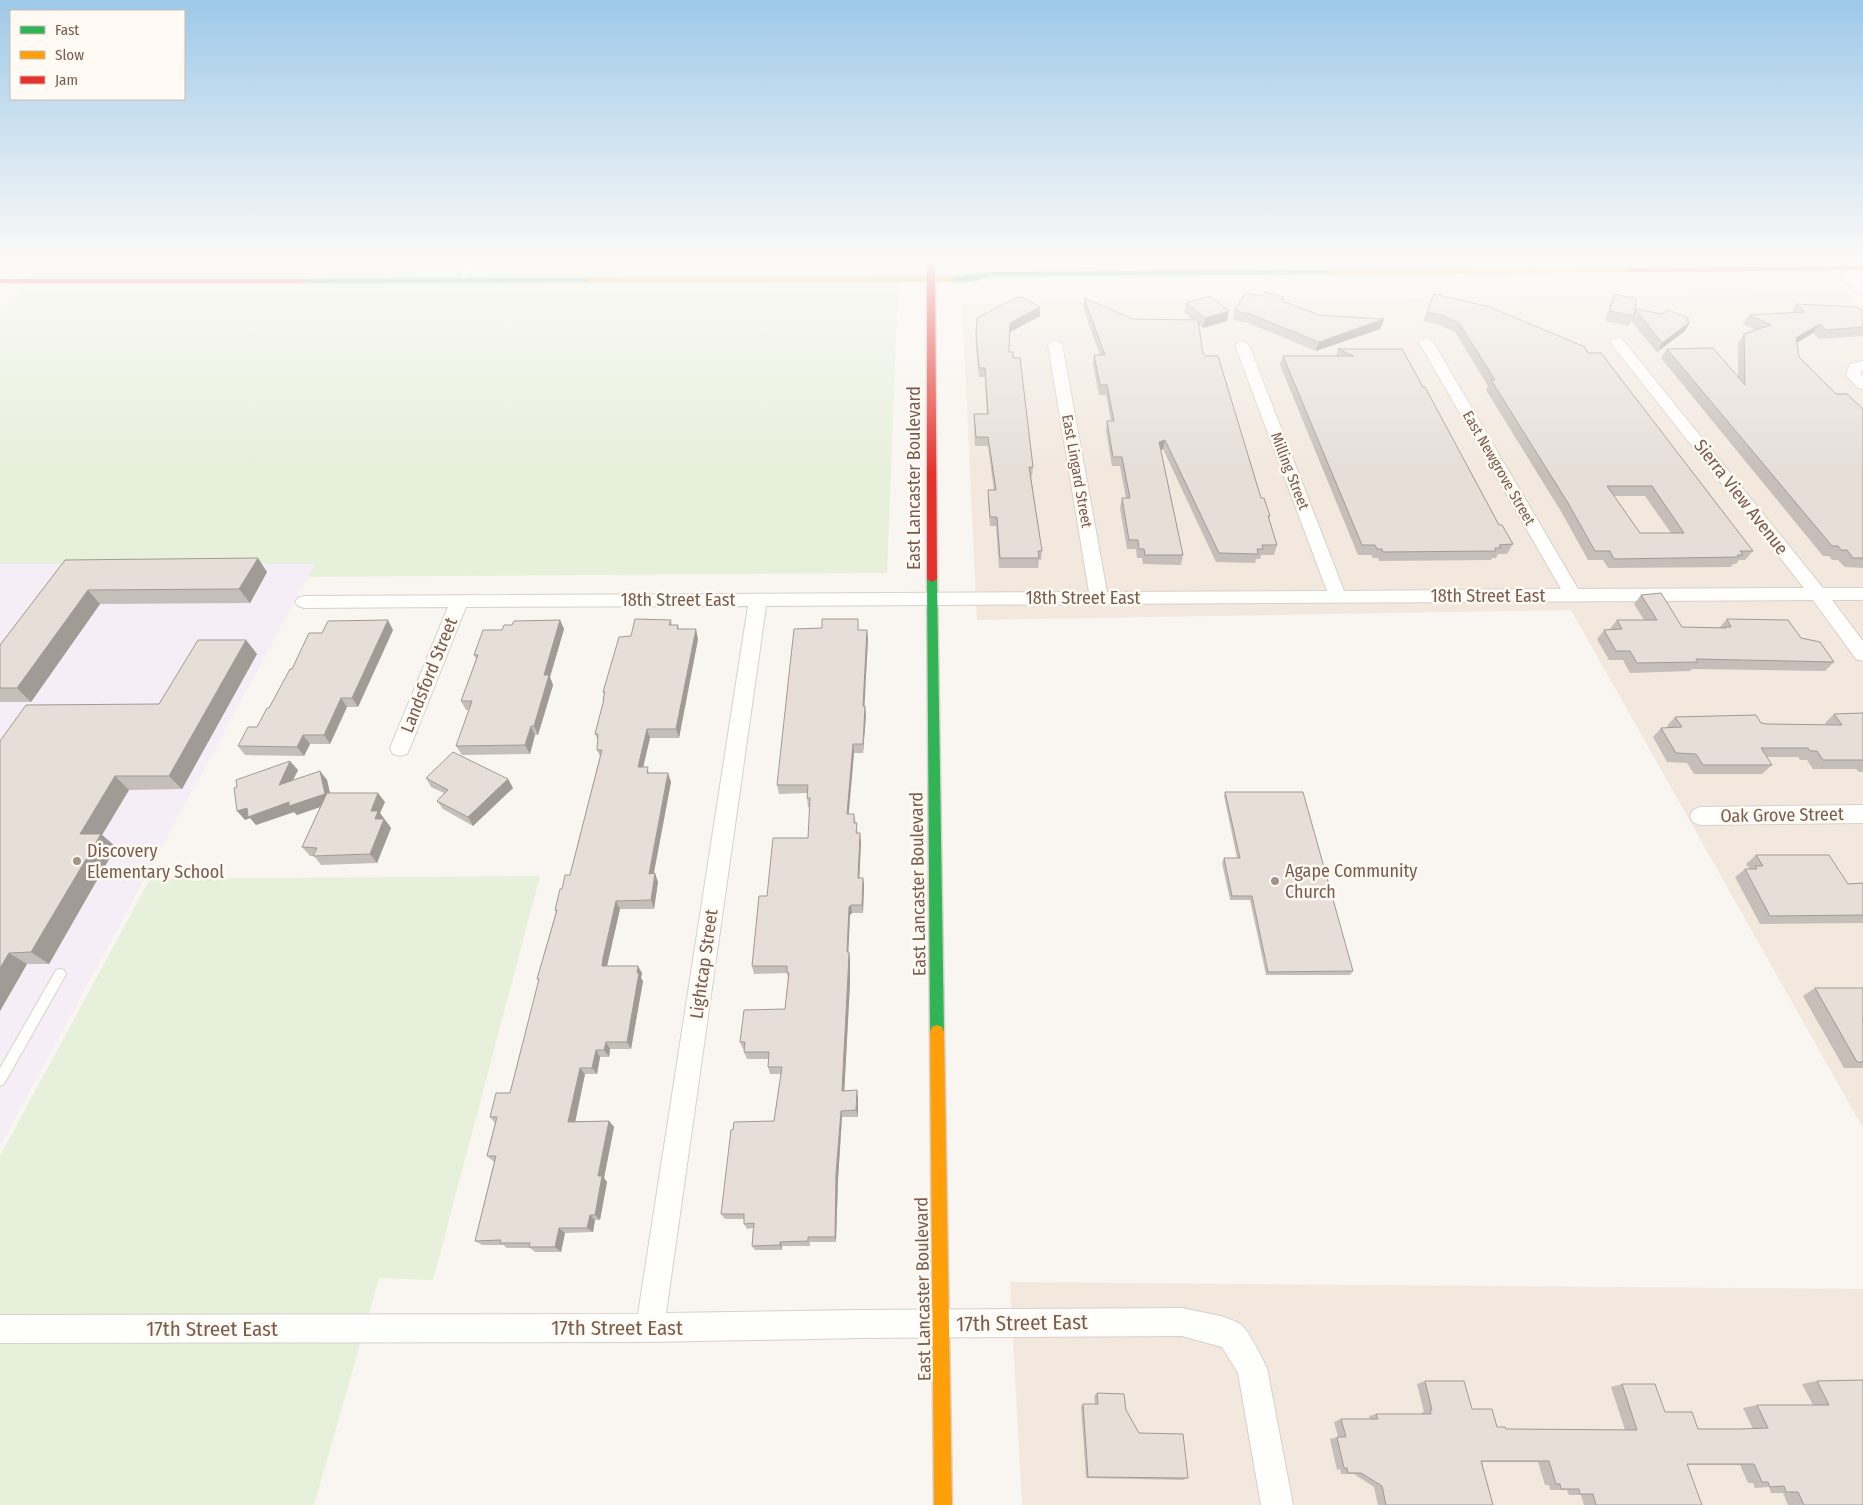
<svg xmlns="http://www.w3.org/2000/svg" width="1863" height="1505" viewBox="0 0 1863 1505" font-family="'Fira Sans Condensed',sans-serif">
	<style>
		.residential { fill: #f2e8de }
		.education { fill: #f6eef6 }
		.green { fill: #e7f0db }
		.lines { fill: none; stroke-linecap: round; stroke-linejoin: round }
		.lane-casing { stroke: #d7d1cb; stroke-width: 2 }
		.street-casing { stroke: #d7d1cb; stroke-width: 2 }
		.fast-casing { stroke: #d9d2cb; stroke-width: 3 }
		.slow-casing { stroke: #d9d2cb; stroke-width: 3 }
		.jam-casing { stroke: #d9d2cb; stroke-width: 3 }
		.lane { fill: #fefefd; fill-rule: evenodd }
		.street { fill: #fefefd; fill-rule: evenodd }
		.fast { fill: #30b455; fill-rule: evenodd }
		.slow { fill: #ff9f0a; fill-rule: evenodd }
		.jam { fill: #e5322d; fill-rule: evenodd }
		.wall { fill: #c6bfb9; fill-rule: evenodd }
		.shaded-wall { fill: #a19b96 }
		.building { fill: #e6ded7; stroke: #a19b96; fill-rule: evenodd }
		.poi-dot { fill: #a69286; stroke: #fffaf3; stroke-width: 2 }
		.labels { text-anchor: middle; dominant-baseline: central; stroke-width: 5; stroke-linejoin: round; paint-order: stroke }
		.far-street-label { font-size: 15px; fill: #7a5c4d; stroke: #fffaf3 }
		.street-label { font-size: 18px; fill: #7a5c4d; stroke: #fffaf3 }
		.poi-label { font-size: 18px; fill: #7a5c4d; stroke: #fffaf3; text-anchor: start }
		.near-street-label { font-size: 21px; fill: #7a5c4d; stroke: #fffaf3 }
	</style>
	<rect width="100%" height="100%" fill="#f9f5f0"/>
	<path class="residential" d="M1845 292 1863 307V1128L1571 610 977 620 962 303Z
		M1010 1282 1863 1289V1505H1022Z"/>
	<path class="education" d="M0 564H315L0 1146Z"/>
	<path class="green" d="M50 262H899L887 573 308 577 315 564H0V308Z
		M540 876 433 1280 379 1278 314 1505H0V1156L150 879Z"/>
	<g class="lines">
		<g class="lane-casing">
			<path id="lane" d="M467 262H473L466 280 461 281 460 280Z
				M60 969 64 970 66 974 64 978 4 1084 0 1086V1068L56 970Z"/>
		</g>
		<g class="street-casing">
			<path id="street" d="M15 262H28L5 285 0 286V275Z
				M1824 262H1837L1863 284V295L1858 294Z
				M1426 338 1433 342 1578 589 1804 588 1610 342 1617 338 1622 339 1823 588H1863V600H1832L1863 641V661L1856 659 1813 600 766 606 666 1313 861 1310 1182 1308C1198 1312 1226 1315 1240 1324 1249 1330 1262 1358 1267 1368L1293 1505H1261L1238 1373 1222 1347 1182 1336 861 1338 650 1342 0 1343V1315L638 1314 748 606 466 607 410 748 407 754 400 756 393 754 390 748 448 607 304 608 298 606 295 602 298 598 304 596 1089 592 1048 344 1055 340 1062 344 1107 592 1327 591 1235 345 1242 341 1249 345 1344 591 1561 589 1419 342Z
				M1863 361V369L1860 374 1863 377V389L1858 388 1846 375 1850 364Z
				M1863 805V823L1700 825 1693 822 1690 816 1693 810 1700 807Z"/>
		</g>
		<g class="fast-casing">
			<path id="fast" d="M1334 270H1337V274L993 276C980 279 958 286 946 279 950 277 984 273 993 272Z
				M590 278 594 280 593 282 303 283 299 281 303 279Z
				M932 576 937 579 944 1032 942 1037 937 1039 932 1037 930 1032 927 579Z"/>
		</g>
		<g class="slow-casing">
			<path id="slow" d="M1629 268H1632V272L1334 274 1330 272 1334 270Z
				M950 277H953V281L590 282 586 280 590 278Z
				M937 1025 942 1027 944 1032 952 1505H934L930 1032 932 1027Z"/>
		</g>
		<g class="jam-casing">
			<path id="jam" d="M927 262H935L937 579 932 582 927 579Z
				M1863 266V270L1629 272 1625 270 1629 268Z
				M0 279H303L307 281 303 283H0Z"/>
		</g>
		<use href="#lane" class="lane"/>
		<use href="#street" class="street"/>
		<use href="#fast" class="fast"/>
		<use href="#slow" class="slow"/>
		<use href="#jam" class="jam"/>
	</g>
	<path class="wall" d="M1434 294 1588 353 1753 551 1745 560H1739L1736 564H1733L1731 567 1608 568 1603 560H1588L1562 513 1486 390 1488 386 1455 332 1437 324 1423 321ZM1613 496H1645L1671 533H1640Z
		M1615 294 1635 309 1687 320 1685 331 1657 352 1631 321 1628 326 1605 321 1610 303Z
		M1084 298 1133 319 1193 320 1184 312 1186 303 1227 321 1203 328 1198 324 1203 354 1261 498 1270 516 1269 519 1277 545 1274 555H1261L1260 559H1256L1255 563 1216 562 1163 449 1161 450 1183 555 1181 565 1143 564 1142 558H1137L1136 549H1127L1120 508 1122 498H1126L1120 466H1112L1106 431 1107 421H1111L1106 395H1099L1093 364 1094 355H1100L1083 308Z
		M1283 301 1319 315 1384 319 1380 329 1316 351 1248 323 1233 320 1235 311Z
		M1796 304 1863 312V336L1819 339 1813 333 1797 343 1799 357 1836 394 1863 409V568L1845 567 1838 560H1832L1829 556H1823L1661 358 1667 349 1738 377V343L1744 334 1755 330 1743 324 1749 315 1791 313Z
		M1040 307V316L1010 332 1009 352 1033 467 1032 476H1031L1042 551 1041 560H1039L1038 568H999L996 526H990L988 500V490H994L988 446H975L974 424V414H987L985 377H979L976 345 977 318Z
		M1338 349H1402L1499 525 1513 544 1507 554H1498L1496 558H1492L1491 560 1379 561 1378 558H1373L1371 555H1358L1280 365 1283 356H1336Z
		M65 560 267 572 250 603 100 604 31 702H0V645Z
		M1641 595 1682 627 1719 628 1727 619 1801 638 1834 662 1825 671 1692 669 1690 671 1630 673 1623 660H1609L1597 639 1604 630 1610 629 1617 620H1644L1634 604Z
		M560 620 564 629 550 677 553 685 538 735H535L530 754 462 755 456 746 469 710H466L461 701 476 659 474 655 512 625Z
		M671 620 672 625H678L679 629 698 639 679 738H650L643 767 650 773 671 782 654 873 658 882 654 909H620L607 966 642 973 641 978 643 981 631 1049H610L609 1057H600L597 1074H585L575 1121H609L614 1127 604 1178 607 1182 600 1220H595L593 1232 565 1233 561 1252H535L530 1248H507L503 1245H482L475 1241 494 1162 487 1156 495 1123 490 1117 510 1093 539 981 537 979 556 912 555 910 562 889 570 875 600 756 597 750 598 740 595 734 604 701 603 699 604 695 603 692 631 636Z
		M393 630 358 707H347L330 744H310L304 756 245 755 238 746 257 727 269 708Z
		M859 630H867L868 639 864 706H865L866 715 863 753H854L848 814H854L858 833 861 842 859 878H863L864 886 863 913H852L850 915 848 952H849L850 960V983L844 1091 858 1097V1117H842L838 1179 836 1242H810V1246H782V1250H755L752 1246 753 1228 747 1229 744 1224V1219H725L721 1214 774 1121 781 1074H770L768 1067 769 1059H747L744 1052V1049H743L740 1042 785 1009 788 978 787 973 754 974 752 966 767 896 808 838 810 807H808L807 798V793L779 794 777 785Z
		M246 640 257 654 182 789 129 790 102 835 116 847 49 964H27L0 1011V741L159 704Z
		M1863 713V772H1859L1856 769H1813L1807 760H1800L1798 757H1767L1772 765 1762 774H1694L1687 763 1667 762 1653 737 1661 728H1668L1667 726 1675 717 1761 723 1767 724 1826 725 1825 723 1834 714Z
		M298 770 293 780 320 771 327 780 330 793 385 802 380 813 391 828 377 863 321 865 314 856H310L302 847 320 807 297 815 294 812 256 825 250 818 245 820Z
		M426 778 508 779 513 788 473 826 443 809 437 801 444 793 431 787Z
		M1225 792 1353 971 1350 975H1266L1250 900H1230L1222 863 1224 858H1237L1224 796Z
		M1756 855 1848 884 1863 883V923L1760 924 1735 877 1745 869H1750L1746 864Z
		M1815 988H1863V1068H1844L1803 996Z
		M1863 1380V1505H1788L1783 1493H1771L1769 1487 1755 1488 1753 1483H1748L1740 1465H1687L1702 1505H1584L1581 1495H1569L1567 1490H1550L1549 1485H1545L1538 1462H1482L1493 1505H1378L1374 1487 1354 1474H1341L1340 1469 1337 1470 1330 1439 1338 1437 1334 1422 1341 1419H1370L1369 1416 1376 1414H1422V1412H1424L1417 1384 1425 1381 1472 1409 1497 1427 1506 1429 1625 1430 1611 1387 1622 1384 1665 1412 1698 1429H1753L1743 1408 1757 1405H1813L1802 1384 1817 1381Z
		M1097 1393 1126 1410 1139 1433 1188 1478 1183 1480 1086 1478 1081 1406 1083 1404H1095L1094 1396Z"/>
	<path class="shaded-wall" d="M1040 307V316L1010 332V323Z
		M1229 311 1227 321 1203 328 1205 318Z
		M1384 319 1380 329 1316 351 1319 342Z
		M1690 322 1685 331 1657 352 1662 343Z
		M1820 324 1813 333 1790 347 1796 338Z
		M1165 440 1163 449 1157 451 1159 442Z
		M258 558 267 572 250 603 239 589Z
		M88 590 100 604 31 702 17 688Z
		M388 620 393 630 358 707 352 698Z
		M560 620 564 629 550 677 553 685 538 735 534 726 544 675Z
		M696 629 698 639 679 738 676 729Z
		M867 630 868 639 864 715 863 706Z
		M246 640 257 654 182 789 169 776Z
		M341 698 347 707 330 744 324 735Z
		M865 706 866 715 863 753V744Z
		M531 726 535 735 530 754 525 745Z
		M647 729 650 738 641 776 638 767Z
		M303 735 310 744 304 756 297 747Z
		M853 744 854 753 848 823 847 814Z
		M290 761 298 770 286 794 279 785Z
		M320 771 327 780 332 803 297 815 294 812 256 825 250 818 245 820 237 811 247 808Z
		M668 773 671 782 652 882 649 874Z
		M115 776 129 790 102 835 116 847 49 964 31 952 80 834Z
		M508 779 513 788 473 826 468 817Z
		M378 793 385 802 380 813 391 828 377 863 370 854 371 811Z
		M860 833 861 842 859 887 858 878Z
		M655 873 658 882 654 909 651 900Z
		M863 878 864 886 863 913 862 905Z
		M616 901 620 909 607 966H602L603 958Z
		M851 905 852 913 850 915 848 960 847 952 849 907Z
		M849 952 850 960V983L844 1097 842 1091Z
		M9 953 27 964 0 1011V968Z
		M638 966 642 973 641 978 643 981 631 1049 627 1042Z
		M606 1042 610 1049 609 1057 604 1050Z
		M596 1050 600 1057 597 1074 592 1068Z
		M580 1068 585 1074 574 1128 568 1122Z
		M857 1090 858 1097V1117L856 1110Z
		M841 1111 842 1117 838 1179 836 1242 835 1237 836 1174Z
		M609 1121 614 1127 604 1178 607 1182 600 1220 595 1215 598 1176Z
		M590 1215 595 1220 593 1232 587 1228Z
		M559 1228 565 1233 561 1252 555 1247Z
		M780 1242 782 1246V1250L780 1245Z"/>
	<path class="building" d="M1265 292 1284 297 1282 301 1319 315 1384 319 1319 342 1250 314 1235 311 1245 293 1262 296Z
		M1434 294 1490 307 1585 347 1588 353H1601L1753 551H1740L1743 555H1737L1739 557 1614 559 1610 551H1595L1568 503 1491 380H1495L1459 323 1441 315 1427 312ZM1607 486H1652L1684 533H1640Z
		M1615 294 1636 299 1635 309 1662 314 1668 310 1689 318 1686 320 1690 322 1662 343 1635 309 1634 316 1610 311Z
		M1020 296 1040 307 1010 323 1009 352H1013V358H1020L1033 467H1029L1042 551H1038L1039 558H1000L997 517H990L988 490H996L988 437H976L974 414H988L985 368H979L976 335 977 318Z
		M1210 296 1229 311 1205 318 1186 303Z
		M1084 298 1133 319 1198 320 1203 354 1206 356H1218L1261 498H1264L1270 516H1268L1277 545H1262L1263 549H1257L1258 554 1219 553 1165 440 1159 442 1183 555H1145L1144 549H1139L1138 540H1129L1122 498H1130L1122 457H1113L1107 421H1114L1107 385H1100L1094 355H1105Z
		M1796 304 1858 307 1863 312V327L1826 330 1820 324 1796 338 1799 357 1836 394H1847L1863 409V558H1853L1847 550H1841L1838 546H1832L1667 349 1713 348 1745 385 1744 334 1771 325 1749 315 1805 312Z
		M1338 349H1402L1423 387H1425L1499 525H1502L1513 544 1499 545 1501 548H1495L1496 551 1383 552 1382 549H1377L1375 545H1362L1283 356H1354Z
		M258 558 239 589 88 590 17 688H0V645L65 560Z
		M1661 593 1682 627 1726 628 1725 627H1731L1727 619 1788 620 1801 638 1820 642 1834 662 1696 659 1698 662 1637 663 1630 651H1616L1604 630 1622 629 1617 620H1657L1641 595Z
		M635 619 671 620 669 625H678L677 629H696L676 729H647L638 767H648L647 773H668L649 874 655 873 651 900 616 901 603 958 602 966H638L637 973H639L627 1042H606L604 1050H596L592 1068H580L568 1122 609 1121 598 1176H602L595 1215H590L587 1228H559L555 1247H529L530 1243H500L501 1240 475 1241 496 1156H487L497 1117H490L496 1093H510L539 979H537L557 910H555L560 889H562L565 875H570L602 750H597L598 734H595L604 699H603L605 692H603L619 637 631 636Z
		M822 619H858V630H867L863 706H865L863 744H853L847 814H854V823H857L856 833H860L858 878H863L862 905H851L849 907 847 952H849L848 975 842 1091 857 1090 856 1110 841 1111 836 1174 835 1237H808V1241L780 1242V1245L752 1246 754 1223 744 1224V1214H721L731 1130H733L734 1122 774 1121 782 1067H768L769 1052H744L745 1042H740L744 1010 785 1009 789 973H787V966H752L759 896H767L773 838H808L810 798H807L808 785H777L794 629 822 628Z
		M388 620 352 698H341L324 735H303L297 747 238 746 248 727H257L267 708H269L290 669H292L309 633H322L328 621Z
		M560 620 544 675H549L534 726H531L525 745 456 746 472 701H461L478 655H474L483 630H502L504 625H512L514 621Z
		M198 640H246L169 776H115L80 834H101L31 952 9 953 0 968V741L26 705 159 704Z
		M1863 713V760H1823L1817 751H1810L1808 748H1761L1772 765H1703L1696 754 1676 753 1661 728 1682 727 1675 717 1756 715 1761 723 1767 724 1842 725 1834 714Z
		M453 752 508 779 468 817 437 801 448 790 426 778Z
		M290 761 279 785 320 771 325 794 289 806V802L248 817 247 808 237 811 234 788 237 787 236 780Z
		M1225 792H1303L1353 971 1268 972 1252 896H1232L1224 858H1240Z
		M327 793H378L371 811H378L375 819H384L370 854 313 856 317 848 302 847Z
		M1756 855H1829L1848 884 1863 883V915L1770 916 1745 869H1757L1755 866H1763Z
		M1815 988H1863V1020H1862L1863 1021V1062H1857Z
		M1863 1380V1505H1804L1798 1492H1786L1784 1486 1770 1487 1768 1482H1762L1754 1464H1687L1702 1505H1596L1593 1494H1580L1579 1489H1561L1560 1484H1556L1549 1461H1481L1493 1505H1386L1382 1486 1361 1473H1348L1347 1468H1344L1337 1437H1346L1341 1419H1378L1376 1414H1431L1430 1410H1432L1425 1381H1464L1472 1409H1492L1497 1427H1505L1506 1429 1637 1430 1622 1384H1655L1665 1412H1692L1698 1429H1740L1768 1428 1757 1405H1829L1817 1381Z
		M1097 1393 1124 1394 1126 1410 1139 1433 1183 1434 1188 1478 1088 1477 1083 1404H1098Z"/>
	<linearGradient id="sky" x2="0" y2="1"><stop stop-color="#9ec9e9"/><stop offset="0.55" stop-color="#fcfaf8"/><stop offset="1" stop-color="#fcfaf8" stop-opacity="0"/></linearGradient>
	<rect width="1863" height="473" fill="url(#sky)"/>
	<g class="poi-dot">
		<circle cx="77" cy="861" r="5"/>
		<circle cx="1275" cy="881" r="5"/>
	</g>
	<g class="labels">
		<g class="far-street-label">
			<text transform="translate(1499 468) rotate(60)">East Newgrove Street</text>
			<text transform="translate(1077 471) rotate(80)">East Lingard Street</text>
			<text transform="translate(1290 471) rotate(69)">Milling Street</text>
		</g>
		<g class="street-label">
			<text transform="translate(914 478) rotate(-90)">East Lancaster Boulevard</text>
			<text transform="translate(1741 497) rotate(52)">Sierra View Avenue</text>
			<text x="1488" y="596">18th Street East</text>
			<text x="1083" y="598">18th Street East</text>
			<text x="678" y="600">18th Street East</text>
			<text transform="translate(429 675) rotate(-68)">Landsford Street</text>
			<text transform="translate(1782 815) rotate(-1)">Oak Grove Street</text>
			<text transform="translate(918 884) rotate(-91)">East Lancaster Boulevard</text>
			<text transform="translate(704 964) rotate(-82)">Lightcap Street</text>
			<text transform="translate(923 1289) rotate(-91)">East Lancaster Boulevard</text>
		</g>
		<g class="poi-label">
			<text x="87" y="851">Discovery<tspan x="87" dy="21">Elementary School</tspan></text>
			<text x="1285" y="871">Agape Community<tspan x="1285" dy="21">Church</tspan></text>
		</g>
		<g class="near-street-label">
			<text transform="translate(1022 1323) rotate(-1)">17th Street East</text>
			<text x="617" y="1328">17th Street East</text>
			<text x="212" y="1329">17th Street East</text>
		</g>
	</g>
	<rect x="10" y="10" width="175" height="90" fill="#fffaf3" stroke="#cabbb1"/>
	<rect x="20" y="26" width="25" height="8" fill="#30b455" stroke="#cabbb1"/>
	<text x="55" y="35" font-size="15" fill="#7a5c4d">Fast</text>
	<rect x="20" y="51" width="25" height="8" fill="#ff9f0a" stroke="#cabbb1"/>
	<text x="55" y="60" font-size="15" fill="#7a5c4d">Slow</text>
	<rect x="20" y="76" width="25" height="8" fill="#e5322d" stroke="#cabbb1"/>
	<text x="55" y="85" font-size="15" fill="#7a5c4d">Jam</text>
</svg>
